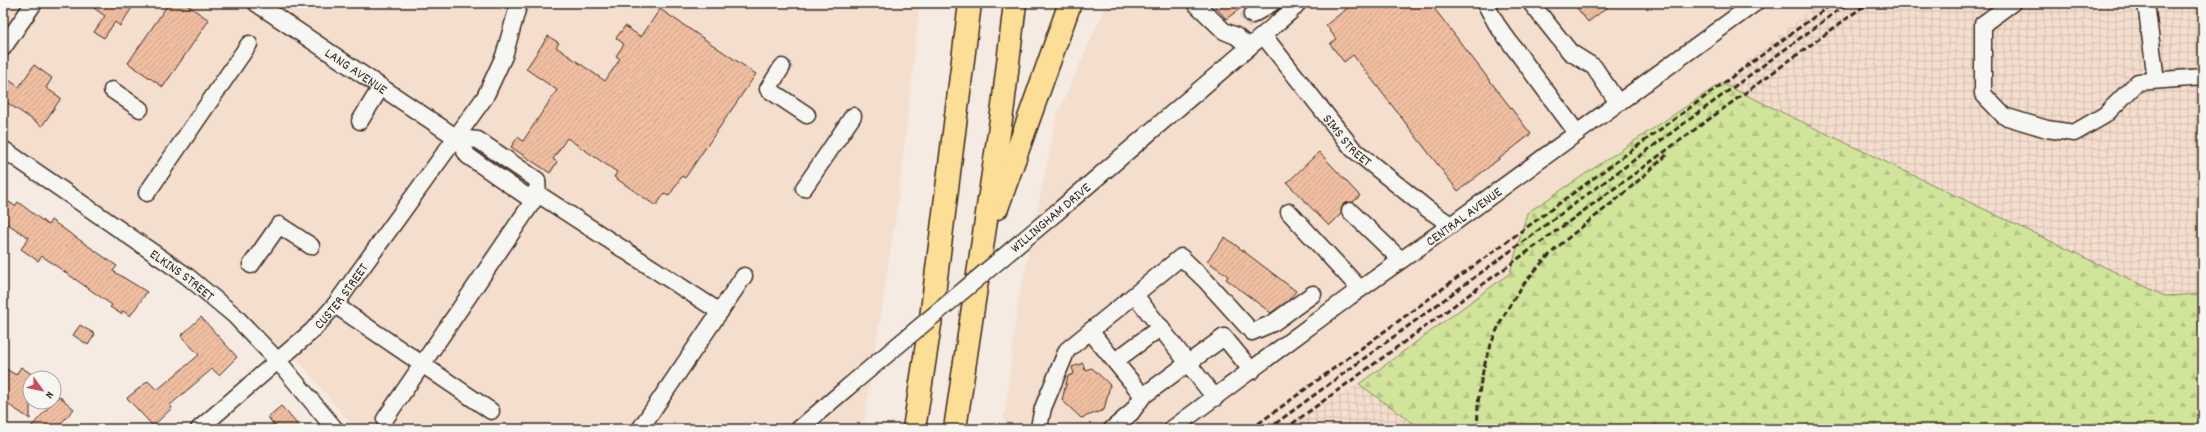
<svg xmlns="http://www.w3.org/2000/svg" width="2206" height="432" viewBox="0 0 2206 432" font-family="Dekko,sans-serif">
  <defs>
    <pattern id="industrial-grid" width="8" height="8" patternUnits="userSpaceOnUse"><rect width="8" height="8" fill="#f4dece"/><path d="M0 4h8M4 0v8" fill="none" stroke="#d2bfb0"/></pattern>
    <pattern id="forest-firs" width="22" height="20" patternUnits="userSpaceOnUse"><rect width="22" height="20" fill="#d0e59a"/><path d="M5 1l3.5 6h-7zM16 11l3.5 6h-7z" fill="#b4c584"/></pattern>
    <pattern id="building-hatch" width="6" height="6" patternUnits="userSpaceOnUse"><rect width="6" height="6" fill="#f0bea1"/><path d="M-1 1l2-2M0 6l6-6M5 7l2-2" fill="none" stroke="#cfa38a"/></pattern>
  </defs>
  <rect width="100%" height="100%" fill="#f5ebe2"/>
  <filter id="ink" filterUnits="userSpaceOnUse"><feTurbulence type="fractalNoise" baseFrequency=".025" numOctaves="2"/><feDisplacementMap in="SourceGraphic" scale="8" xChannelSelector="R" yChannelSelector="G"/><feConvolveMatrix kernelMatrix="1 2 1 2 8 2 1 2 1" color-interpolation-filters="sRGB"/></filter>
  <g filter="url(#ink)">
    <!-- built -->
    <g fill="#f4dece">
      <polygon points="3,3 920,3 898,201 863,429 355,429 298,360 107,223 3,160"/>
      <polygon points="1107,3 1818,3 1721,83 1527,213 1510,273 1359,384 1279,429 1003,429 1017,307 1057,115"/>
    </g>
    <!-- industrial -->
    <g fill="url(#industrial-grid)">
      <polygon points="1818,3 2203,3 2203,294 2165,297 1721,83"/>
      <polygon points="1359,384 1421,429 1279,429"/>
    </g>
    <!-- forest -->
    <polygon fill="url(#forest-firs)" stroke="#86885c" points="1721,83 2165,296 2203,294 2203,429 1421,429 1359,384 1510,273 1527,213"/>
    <!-- building -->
    <g fill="url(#building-hatch)" stroke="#3b2a1e">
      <polygon points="87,3 135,3 120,26 115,22 104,38 94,32 105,16"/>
      <polygon points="169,3 184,3 209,20 163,87 128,63"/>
      <polygon points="1212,3 1248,3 1226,19"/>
      <polygon points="1354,3 1430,3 1531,134 1458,191 1353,55 1344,62 1330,44 1336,39 1326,25"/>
      <polygon points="1573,3 1613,3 1588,22"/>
      <polygon points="660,9 756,74 685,178 682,176 669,196 664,194 656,206 614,177 617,172 567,138 553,159 557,162 550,173 511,147 518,137 523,141 557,90 526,69 548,36 559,43 556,47 605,81 620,59 616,56 624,44 616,38 625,26 641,37"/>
      <polygon points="34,65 52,78 46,88 61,98 42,126 3,100 3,76 19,87"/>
      <polygon points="1319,152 1360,196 1353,202 1343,204 1341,214 1329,226 1287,183"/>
      <polygon points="9,202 15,206 18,202 48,225 51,220 117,266 113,271 147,292 130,316 123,311 121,314 110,307 112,305 42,256 38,261 21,249 29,238 3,221 3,212"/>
      <polygon points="1225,237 1296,291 1289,300 1271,313 1226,279 1228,276 1207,261"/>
      <polygon points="201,317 237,357 219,375 212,369 170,405 172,408 153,426 127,398 148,381 157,390 199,355 181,336"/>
      <polygon points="80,325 95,334 88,345 73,335"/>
      <polygon points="1083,363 1085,370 1092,368 1110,385 1104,410 1081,418 1062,400 1068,376 1074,374 1072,367"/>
      <polygon points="3,367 16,375 21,367 33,375 30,378 30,419 3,401"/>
      <polygon points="59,396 74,409 56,429 29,429"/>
      <polygon points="281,406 286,411 301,429 277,429 268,417"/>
    </g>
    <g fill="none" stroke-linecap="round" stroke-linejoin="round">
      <!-- minor-tunnel -->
      <polyline stroke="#d0c4bb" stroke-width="16" stroke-dasharray="16 8" stroke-linecap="butt" points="1244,22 1252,15"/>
      <defs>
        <g id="minor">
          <path id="s1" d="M256 3 457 138 468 156 526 196 538 194 720 312"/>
          <polyline points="1195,3 1224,31 1236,36 1249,47"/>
          <polyline points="1485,3 1497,25 1577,133"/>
          <polyline points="1531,3 1570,52 1594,67 1618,103"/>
          <polyline points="2012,3 1983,24 1983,94 2004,116 2047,129 2074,133 2105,115 2138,82 2203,77"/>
          <polyline points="2146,3 2156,80"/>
          <polyline points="1252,15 1272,3"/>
          <path id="s2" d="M1263 35 1353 149 1426 208 1451 225"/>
          <polyline points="3,48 34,3"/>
          <polyline points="782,67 768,89 807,115"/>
          <polyline points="112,90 140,109"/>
          <polyline points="360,121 381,87"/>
          <path id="s3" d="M3 149 187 276 234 315 278 361 335 429"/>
          <polyline points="804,188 853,116"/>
          <polyline points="147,193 249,44"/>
          <polyline points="1350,211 1401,260"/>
          <polyline points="1057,212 1290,12 1298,3"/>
          <polyline points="1289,212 1360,289"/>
          <polyline points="251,265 279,225 311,246"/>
          <polyline points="1135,295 1215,398"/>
          <polyline points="335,305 491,411"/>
          <polyline points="1090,331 1143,396"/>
          <polyline points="1115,361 1161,327"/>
          <polyline points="385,419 538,194 537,180 478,140 457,138"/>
          <path id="s4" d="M199 429 312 331 335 305 485 97 504 56 519 3"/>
          <polyline points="640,429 744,276"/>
          <polyline points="799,429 848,387"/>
          <polyline points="1041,429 1039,427 1043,408 1067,350 1181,257 1205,280 1252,332 1273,323 1313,294"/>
          <polyline points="1112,429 1131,413 1143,396 1224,337 1252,371"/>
          <path id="s5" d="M1172 429 1349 297 1451 225 1755 3"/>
        </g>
        <g id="highway">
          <polyline points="997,208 1070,3"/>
          <polyline points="914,429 931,318 970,3"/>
          <polyline points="955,429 1003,106 1015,3"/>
        </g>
      </defs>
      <!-- minor casing -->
      <use href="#minor" stroke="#3b2a1e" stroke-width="19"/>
      <!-- highway casing -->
      <use href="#highway" stroke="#3b2a1e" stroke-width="25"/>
      <!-- minor -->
      <use href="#minor" stroke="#f6f6f2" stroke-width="16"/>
      <!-- highway -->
      <use href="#highway" stroke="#fdde96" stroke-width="22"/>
      <!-- rail -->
      <g stroke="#3b2a1e" stroke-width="3" stroke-dasharray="6 3" stroke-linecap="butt">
        <polyline points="1251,429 1833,3"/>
        <polyline points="1268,429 1848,3"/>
        <polyline points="1285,429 1868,3"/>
        <path d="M1478 429C1474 358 1508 291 1560 245 1577 230 1595 217 1612 203 1632 187 1650 170 1669 153"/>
      </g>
      <defs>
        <polyline id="minor-bridge" points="848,387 1057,212"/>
      </defs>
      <!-- minor-bridge casing -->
      <use href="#minor-bridge" stroke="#3b2a1e" stroke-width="19" stroke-linecap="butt"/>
      <!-- minor-bridge -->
      <use href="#minor-bridge" stroke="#f6f6f2" stroke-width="16"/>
    </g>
  </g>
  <g text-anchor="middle" stroke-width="3" stroke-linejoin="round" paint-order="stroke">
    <!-- street labels -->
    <g font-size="14" fill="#3b2a1e" stroke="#f6f6f2">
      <text dy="5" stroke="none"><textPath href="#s1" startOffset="121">LANG AVENUE</textPath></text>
      <text dy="5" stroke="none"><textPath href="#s2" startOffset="135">SIMS STREET</textPath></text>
      <text dy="5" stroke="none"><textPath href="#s5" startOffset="361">CENTRAL AVENUE</textPath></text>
      <text transform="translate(1050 217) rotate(-40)" y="5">WILLINGHAM DRIVE</text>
      <text dy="5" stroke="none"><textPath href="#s3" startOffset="219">ELKINS STREET</textPath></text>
      <text dy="5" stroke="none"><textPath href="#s4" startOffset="195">CUSTER STREET</textPath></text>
    </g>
  </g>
  <!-- margin -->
  <rect width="2206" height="432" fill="none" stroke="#f6f6f2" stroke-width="16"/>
  <rect x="8" y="8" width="2190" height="416" fill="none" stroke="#3b2a1e" stroke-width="1.5" filter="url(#ink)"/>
  <!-- north arrow -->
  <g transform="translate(42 390) rotate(123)"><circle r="19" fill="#f6f6f2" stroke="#aba49d"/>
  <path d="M0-3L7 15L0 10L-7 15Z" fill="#d1495b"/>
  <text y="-6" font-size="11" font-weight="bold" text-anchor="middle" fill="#3b2a1e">N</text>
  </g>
</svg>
